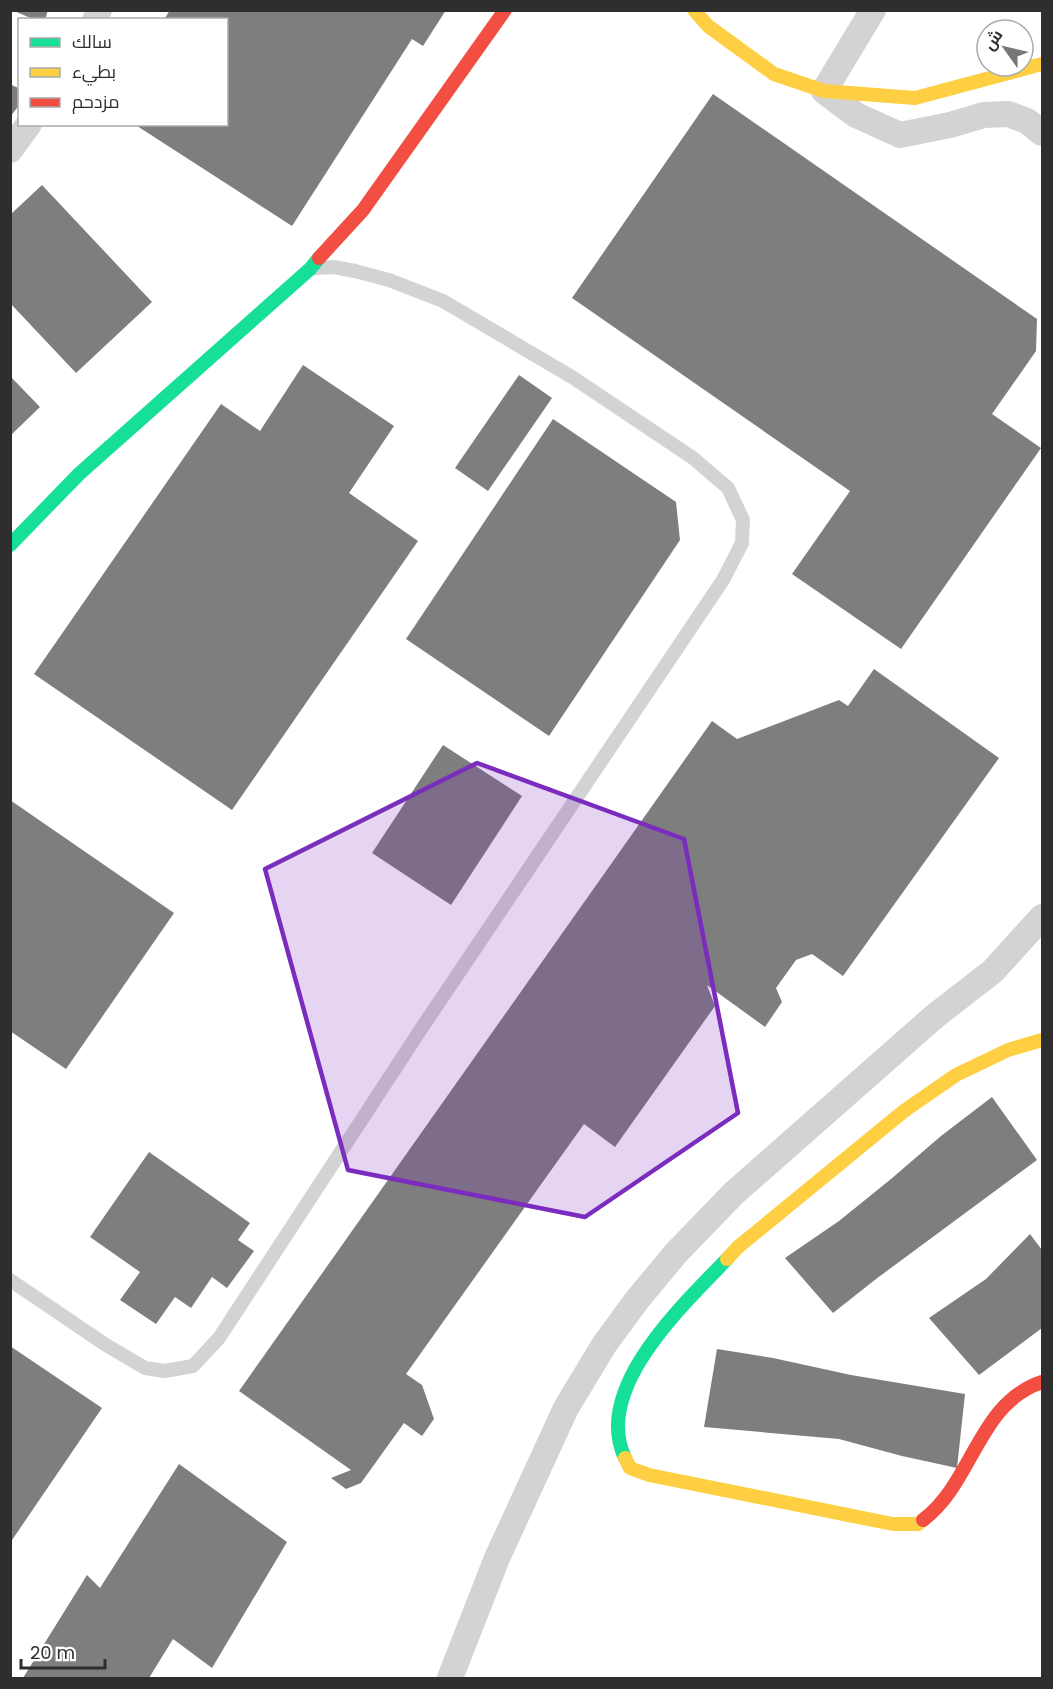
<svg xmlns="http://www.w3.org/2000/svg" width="1053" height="1689" viewBox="0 0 1053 1689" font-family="Poppins,Cairo,sans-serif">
  <rect width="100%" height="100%" fill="#fff"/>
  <!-- building -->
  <g fill="#7e7e7e">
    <polygon points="12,10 48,10 45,20 35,20"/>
    <polygon points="170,10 446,10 423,46 412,39 292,226 134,124 226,124 226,20 168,20 165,18"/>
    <polygon points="10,84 20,89 20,104 10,117"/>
    <polygon points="713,94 1037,319 1036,351 992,414 1041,448 901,649 792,574 850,491 572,298"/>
    <polygon points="42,185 152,302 76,373 10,303 10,215"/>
    <polygon points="303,365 394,426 349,493 418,541 232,810 34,674 221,404 260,431"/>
    <polygon points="519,375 552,398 488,491 455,468"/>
    <polygon points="10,376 40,407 10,436"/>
    <polygon points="553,419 676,502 680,540 549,736 406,639"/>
    <polygon points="874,669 999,758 843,976 812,954 796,960 776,988 782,1002 765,1027 707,985 715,1006 615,1147 584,1124 406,1374 422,1385 434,1419 422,1436 404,1423 361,1483 346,1489 331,1478 351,1470 239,1391 712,721 737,739 839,700 848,706"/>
    <polygon points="443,745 522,796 451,905 372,853"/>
    <polygon points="10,800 174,913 66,1069 10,1031"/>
    <polygon points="992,1097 1037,1160 876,1279 833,1313 785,1258 839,1221 891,1179 941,1136"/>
    <polygon points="149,1152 250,1223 238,1240 254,1251 227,1288 212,1277 191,1308 175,1297 156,1324 120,1300 140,1272 90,1237"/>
    <polygon points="1030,1234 1042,1250 1042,1328 979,1375 929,1318 986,1279"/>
    <polygon points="10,1346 102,1408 10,1543"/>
    <polygon points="717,1349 773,1358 851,1375 965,1394 957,1468 902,1456 839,1439 704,1427"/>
    <polygon points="179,1464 287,1542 212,1668 173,1639 149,1678 23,1678 87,1575 100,1588"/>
  </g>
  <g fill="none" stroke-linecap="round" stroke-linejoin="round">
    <!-- lane -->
    <polyline stroke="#d3d3d3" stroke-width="14" points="10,1280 106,1345 145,1368 165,1371 193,1366 219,1338 421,1029 723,580 742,543 743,520 728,488 693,458 572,377 443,301 389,280 355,271 334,267 315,268"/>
    <!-- street -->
    <g stroke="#d3d3d3" stroke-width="26">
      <polyline points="873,10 824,91 856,115 900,135 950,125 984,115 1008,114 1027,121 1042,133"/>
      <polyline points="95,20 99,10"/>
      <polyline points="10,150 29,124"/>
      <polyline points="450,1678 497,1558 566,1408 604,1345 637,1300 676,1253 734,1193 935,1016 993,971 1042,917"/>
    </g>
    <!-- fast -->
    <g stroke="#16e098" stroke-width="14">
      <polyline points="10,545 79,474 310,269 319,258"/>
      <path d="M625 1458C592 1389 683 1305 727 1259"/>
    </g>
    <!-- slow -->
    <g stroke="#ffcf43" stroke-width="14">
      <polyline points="694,10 708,26 774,74 824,91 915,98 1042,64"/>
      <polyline points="727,1259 738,1247 904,1111 956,1075 1008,1050 1042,1040"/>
      <polyline points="625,1458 630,1468 649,1475 893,1524 918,1524 923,1520"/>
    </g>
    <!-- jam -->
    <g stroke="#f24e42" stroke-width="14">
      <polyline points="319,258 363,210 505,10"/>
      <path d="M923 1520C973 1483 978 1403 1042 1382"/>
    </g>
  </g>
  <!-- marked area -->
  <path fill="#7b2cbf" fill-opacity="0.2" stroke="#7b2cbf" stroke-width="4.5" stroke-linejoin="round" d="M477 763 684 839 738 1113 585 1217 348 1170 265 869Z"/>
  <!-- border -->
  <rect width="1053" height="1689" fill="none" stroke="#2e2e2e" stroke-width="24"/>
  <!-- legend -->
  <rect x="18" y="18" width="210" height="108" fill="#ffffff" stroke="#ababab" stroke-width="1.5"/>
  <rect x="30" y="38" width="30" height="9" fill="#16e098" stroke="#ababab" stroke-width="1.5"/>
  <text x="72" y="48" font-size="18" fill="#2e2e2e">سالك</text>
  <rect x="30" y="68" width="30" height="9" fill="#ffcf43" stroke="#ababab" stroke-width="1.5"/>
  <text x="72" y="78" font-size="18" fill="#2e2e2e">بطيء</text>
  <rect x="30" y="98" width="30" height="9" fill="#f24e42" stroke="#ababab" stroke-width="1.5"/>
  <text x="72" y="108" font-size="18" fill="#2e2e2e">مزدحم</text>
  <!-- north arrow -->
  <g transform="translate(1005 48) rotate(304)"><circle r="28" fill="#ffffff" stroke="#ababab" stroke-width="1.5"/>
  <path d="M0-4.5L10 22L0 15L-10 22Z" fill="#777777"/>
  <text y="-9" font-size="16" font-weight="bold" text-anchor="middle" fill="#2e2e2e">ش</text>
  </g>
  <!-- scale -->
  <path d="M21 1659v9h84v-9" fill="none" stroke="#2e2e2e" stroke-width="3"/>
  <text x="30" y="1659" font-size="18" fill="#2e2e2e" stroke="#ffffff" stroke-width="4.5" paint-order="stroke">20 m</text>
</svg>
